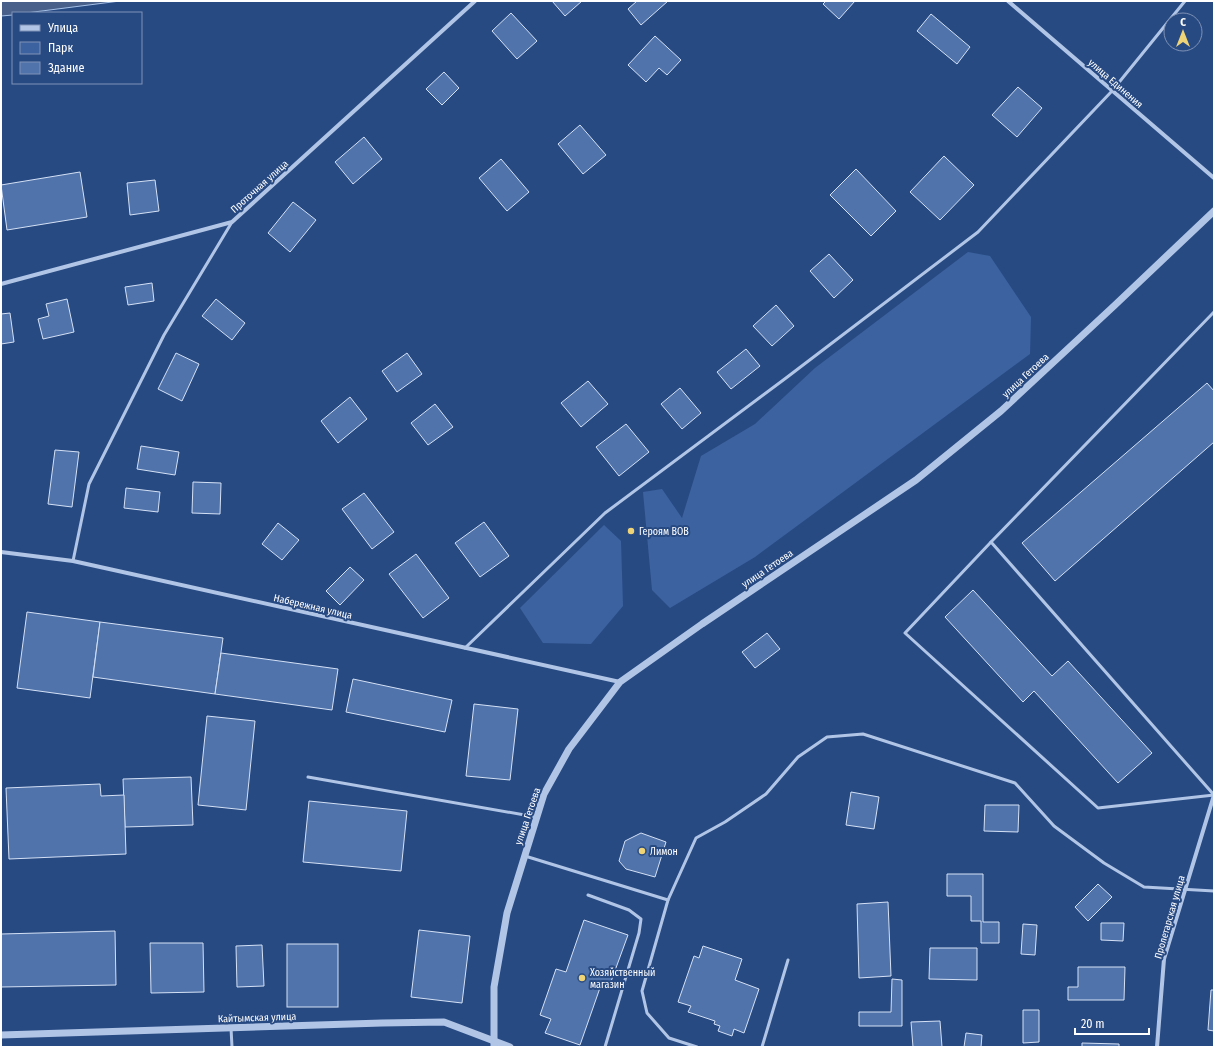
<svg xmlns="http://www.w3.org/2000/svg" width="1215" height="1048" viewBox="0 0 1215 1048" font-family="'Fira Sans Condensed',sans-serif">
  <rect width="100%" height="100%" fill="#284a83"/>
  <!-- green -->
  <g fill="#3c639f">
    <polygon points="968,252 990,256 1031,317 1030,354 755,557 670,608 652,590 643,492 662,489 682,518 701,456 755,424 815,368"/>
    <polygon points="604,525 621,541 623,606 591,644 543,643 520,608"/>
  </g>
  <!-- water -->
  <polygon fill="#49618a" stroke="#a5c0e7" points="1,1 120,1 26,13 13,13 13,15 1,16"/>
  <!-- building -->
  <g fill="#5073ab" stroke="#d4e1f5">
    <polygon points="552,1 582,1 565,16"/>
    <polygon points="637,1 668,1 641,25 628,9"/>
    <polygon points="826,1 855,1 839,19 823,4"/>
    <polygon points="511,13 537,41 517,59 492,31"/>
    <polygon points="931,14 970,47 957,64 917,31"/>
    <polygon points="655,36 681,60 667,75 659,68 646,82 628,65"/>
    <polygon points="444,72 459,88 442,105 426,89"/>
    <polygon points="1018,87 1042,108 1017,137 992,115"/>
    <polygon points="580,125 606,155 583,174 558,144"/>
    <polygon points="364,137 382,159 353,184 335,162"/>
    <polygon points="944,156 974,185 940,220 910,192"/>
    <polygon points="501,159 529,192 507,211 479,178"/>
    <polygon points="856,169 896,211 871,236 830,195"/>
    <polygon points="80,172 87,217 7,230 1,185"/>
    <polygon points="155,180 159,211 130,215 127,183"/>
    <polygon points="293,202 316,220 290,252 268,233"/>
    <polygon points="829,254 853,280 834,298 810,271"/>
    <polygon points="152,283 154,301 128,305 125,287"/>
    <polygon points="67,299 74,332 43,339 38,319 49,316 46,304"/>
    <polygon points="216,299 245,323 232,340 202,316"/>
    <polygon points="776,305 794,326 772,346 753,326"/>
    <polygon points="10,313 14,342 1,344 1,314"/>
    <polygon points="746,349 760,366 731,389 717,372"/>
    <polygon points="176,353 199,364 182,401 158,389"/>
    <polygon points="407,353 422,374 397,392 382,371"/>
    <polygon points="588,381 608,404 581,427 561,403"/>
    <polygon points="1207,383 1214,391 1214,442 1055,581 1022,543"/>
    <polygon points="680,388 701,413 682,429 661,404"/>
    <polygon points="350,397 367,419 338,443 321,421"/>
    <polygon points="435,404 453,427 428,445 411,423"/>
    <polygon points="626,424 649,452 619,476 596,447"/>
    <polygon points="141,446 179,452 175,475 137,469"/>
    <polygon points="55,450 79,452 72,507 48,504"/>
    <polygon points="193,482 221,483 220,514 192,513"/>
    <polygon points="126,488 160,492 158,512 124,508"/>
    <polygon points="364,493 394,532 372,549 342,509"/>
    <polygon points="484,522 509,556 480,577 455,543"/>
    <polygon points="278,523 299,540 282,560 262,544"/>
    <polygon points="416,554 449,598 423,618 389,574"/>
    <polygon points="350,567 364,580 340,605 326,591"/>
    <polygon points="973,590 1052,676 1068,661 1152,753 1118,783 1034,691 1023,702 945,617"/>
    <polygon points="27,612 100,622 90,698 17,688"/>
    <polygon points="100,622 223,638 215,694 93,677"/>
    <polygon points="767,633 780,649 755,668 742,652"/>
    <polygon points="221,653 338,669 332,710 215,694"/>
    <polygon points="353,679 452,700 445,732 346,712"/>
    <polygon points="474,704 518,709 510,780 466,776"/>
    <polygon points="207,716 255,721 246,810 198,805"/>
    <polygon points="191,777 193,825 125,827 123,779"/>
    <polygon points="100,784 101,796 124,795 126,854 9,859 6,788"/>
    <polygon points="851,792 879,797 874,829 846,825"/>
    <polygon points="309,801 407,811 401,871 303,862"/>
    <polygon points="985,805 1019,805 1018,832 984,831"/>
    <polygon points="641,833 666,842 655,877 626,869 619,861 625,841"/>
    <polygon points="947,874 983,874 983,922 999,922 999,943 981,943 981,921 971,921 971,896 947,896"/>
    <polygon points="1098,884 1112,897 1088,921 1075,907"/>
    <polygon points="888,902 891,976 859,978 857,904"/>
    <polygon points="584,920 628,935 609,987 601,985 580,1045 545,1033 551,1019 540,1015 556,969 566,972"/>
    <polygon points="1101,923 1124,923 1123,941 1101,940"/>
    <polygon points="1023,924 1037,925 1035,955 1021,954"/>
    <polygon points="419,930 470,936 462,1003 411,997"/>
    <polygon points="115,931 116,985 1,987 1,934"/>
    <polygon points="150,943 203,943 204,992 151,993"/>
    <rect x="287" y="944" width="51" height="63"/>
    <polygon points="262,945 264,986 237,987 236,946"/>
    <polygon points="703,946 742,959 735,980 759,989 744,1033 734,1029 732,1036 718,1031 720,1026 714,1024 715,1021 688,1012 691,1006 678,1002 694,956 699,958"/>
    <polygon points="930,948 977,948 977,980 929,979"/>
    <polygon points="1078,967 1125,967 1124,1000 1068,1000 1068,987 1078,987"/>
    <polygon points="892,979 902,980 902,1026 859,1026 859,1012 891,1012"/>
    <polygon points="1211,990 1214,990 1214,1031 1208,1030"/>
    <polygon points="1023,1010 1039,1010 1039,1042 1023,1043"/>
    <polygon points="940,1021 942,1047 913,1047 911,1022"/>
    <polygon points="966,1033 982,1035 981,1047 964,1047"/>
    <polygon points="1082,1043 1119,1044 1119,1047 1082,1047"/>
  </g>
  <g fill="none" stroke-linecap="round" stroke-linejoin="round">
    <!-- service -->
    <g stroke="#b1c6e7" stroke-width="3">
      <polyline points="991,542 905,633 1098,808 1214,795"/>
      <polyline points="73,561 89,484 164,335 232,222"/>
      <polyline points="465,648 605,513 786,378 978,232 1112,91 1185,1"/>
      <polyline points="308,777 536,817"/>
      <polyline points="1214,795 991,542 1214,312"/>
      <polyline points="525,856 668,900 642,991 647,1013 669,1038 697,1047"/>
      <polyline points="588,895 629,910 641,919 639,933 605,1047"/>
      <polyline points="668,900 696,838 725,822 766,794 798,757 827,737 863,734 1015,783 1054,826 1104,863 1144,887 1214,891"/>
      <polyline points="231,1028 232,1047"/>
      <polyline points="762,1047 788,960"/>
    </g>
    <!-- minor -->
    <g stroke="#b1c6e7" stroke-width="4">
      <polyline points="1008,1 1214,178"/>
      <polyline points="1,284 232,222 475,1"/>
      <polyline points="1,552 73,561 620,682"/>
      <polyline points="1157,1047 1164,959 1214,795"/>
    </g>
    <!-- tertiary -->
    <g stroke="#b1c6e7" stroke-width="7">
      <polyline points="1,1035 382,1023 444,1022 510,1047"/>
      <polyline points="494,1047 494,987 507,913 544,794 569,749 620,682 702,624 916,480 1001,411 1115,305 1214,211"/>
    </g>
  </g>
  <!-- markers -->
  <g fill="#eed377" stroke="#284a83" stroke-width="1.5">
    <circle cx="631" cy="531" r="4"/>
    <circle cx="642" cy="851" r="4"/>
    <circle cx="582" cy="978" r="4"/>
  </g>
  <g text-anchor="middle" stroke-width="4" stroke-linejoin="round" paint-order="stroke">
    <!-- street labels -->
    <g font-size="10" fill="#fff" stroke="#284a83">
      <text transform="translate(1116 83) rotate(41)" y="4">улица Единения</text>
      <text transform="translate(259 186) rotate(-42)" y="4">Проточная улица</text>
      <text transform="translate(1025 375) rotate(-43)" y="4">улица Гетоева</text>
      <text transform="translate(767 568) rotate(-34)" y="4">улица Гетоева</text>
      <text transform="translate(313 606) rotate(13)" y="4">Набережная улица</text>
      <text transform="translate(527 816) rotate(-71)" y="4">улица Гетоева</text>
      <text transform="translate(1169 917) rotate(-74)" y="4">Пролетарская улица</text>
      <text transform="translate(257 1017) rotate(-2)" y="4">Кайтымская улица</text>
    </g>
    <!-- poi labels -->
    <g font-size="10" fill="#fff" stroke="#284a83" text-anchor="start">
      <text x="639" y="535">Героям ВОВ</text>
      <text x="650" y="855">Лимон</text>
      <text x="590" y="976">Хозяйственный<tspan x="590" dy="12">магазин</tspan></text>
    </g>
  </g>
  <!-- border -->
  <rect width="1215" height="1048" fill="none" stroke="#ffffff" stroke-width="4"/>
  <!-- legend -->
  <rect x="12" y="12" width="130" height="72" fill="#284a83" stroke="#7e92b5"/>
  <rect x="20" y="25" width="20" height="6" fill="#b1c6e7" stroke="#7e92b5"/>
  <text x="48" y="32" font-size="12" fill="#ffffff">Улица</text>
  <rect x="20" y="42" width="20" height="12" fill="#3c639f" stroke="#7e92b5"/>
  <text x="48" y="52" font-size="12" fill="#ffffff">Парк</text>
  <rect x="20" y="62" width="20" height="12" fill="#5073ab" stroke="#7e92b5"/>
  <text x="48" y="72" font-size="12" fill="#ffffff">Здание</text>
  <!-- north arrow -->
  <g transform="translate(1183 32)"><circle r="19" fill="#284a83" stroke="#7e92b5"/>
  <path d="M0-3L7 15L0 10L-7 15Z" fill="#eed377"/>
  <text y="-6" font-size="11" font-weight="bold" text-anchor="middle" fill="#ffffff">С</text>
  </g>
  <!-- scale -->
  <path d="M1075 1028v6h74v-6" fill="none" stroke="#ffffff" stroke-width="2"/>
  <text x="1081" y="1028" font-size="12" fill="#ffffff" stroke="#284a83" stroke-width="3" paint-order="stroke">20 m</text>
</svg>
